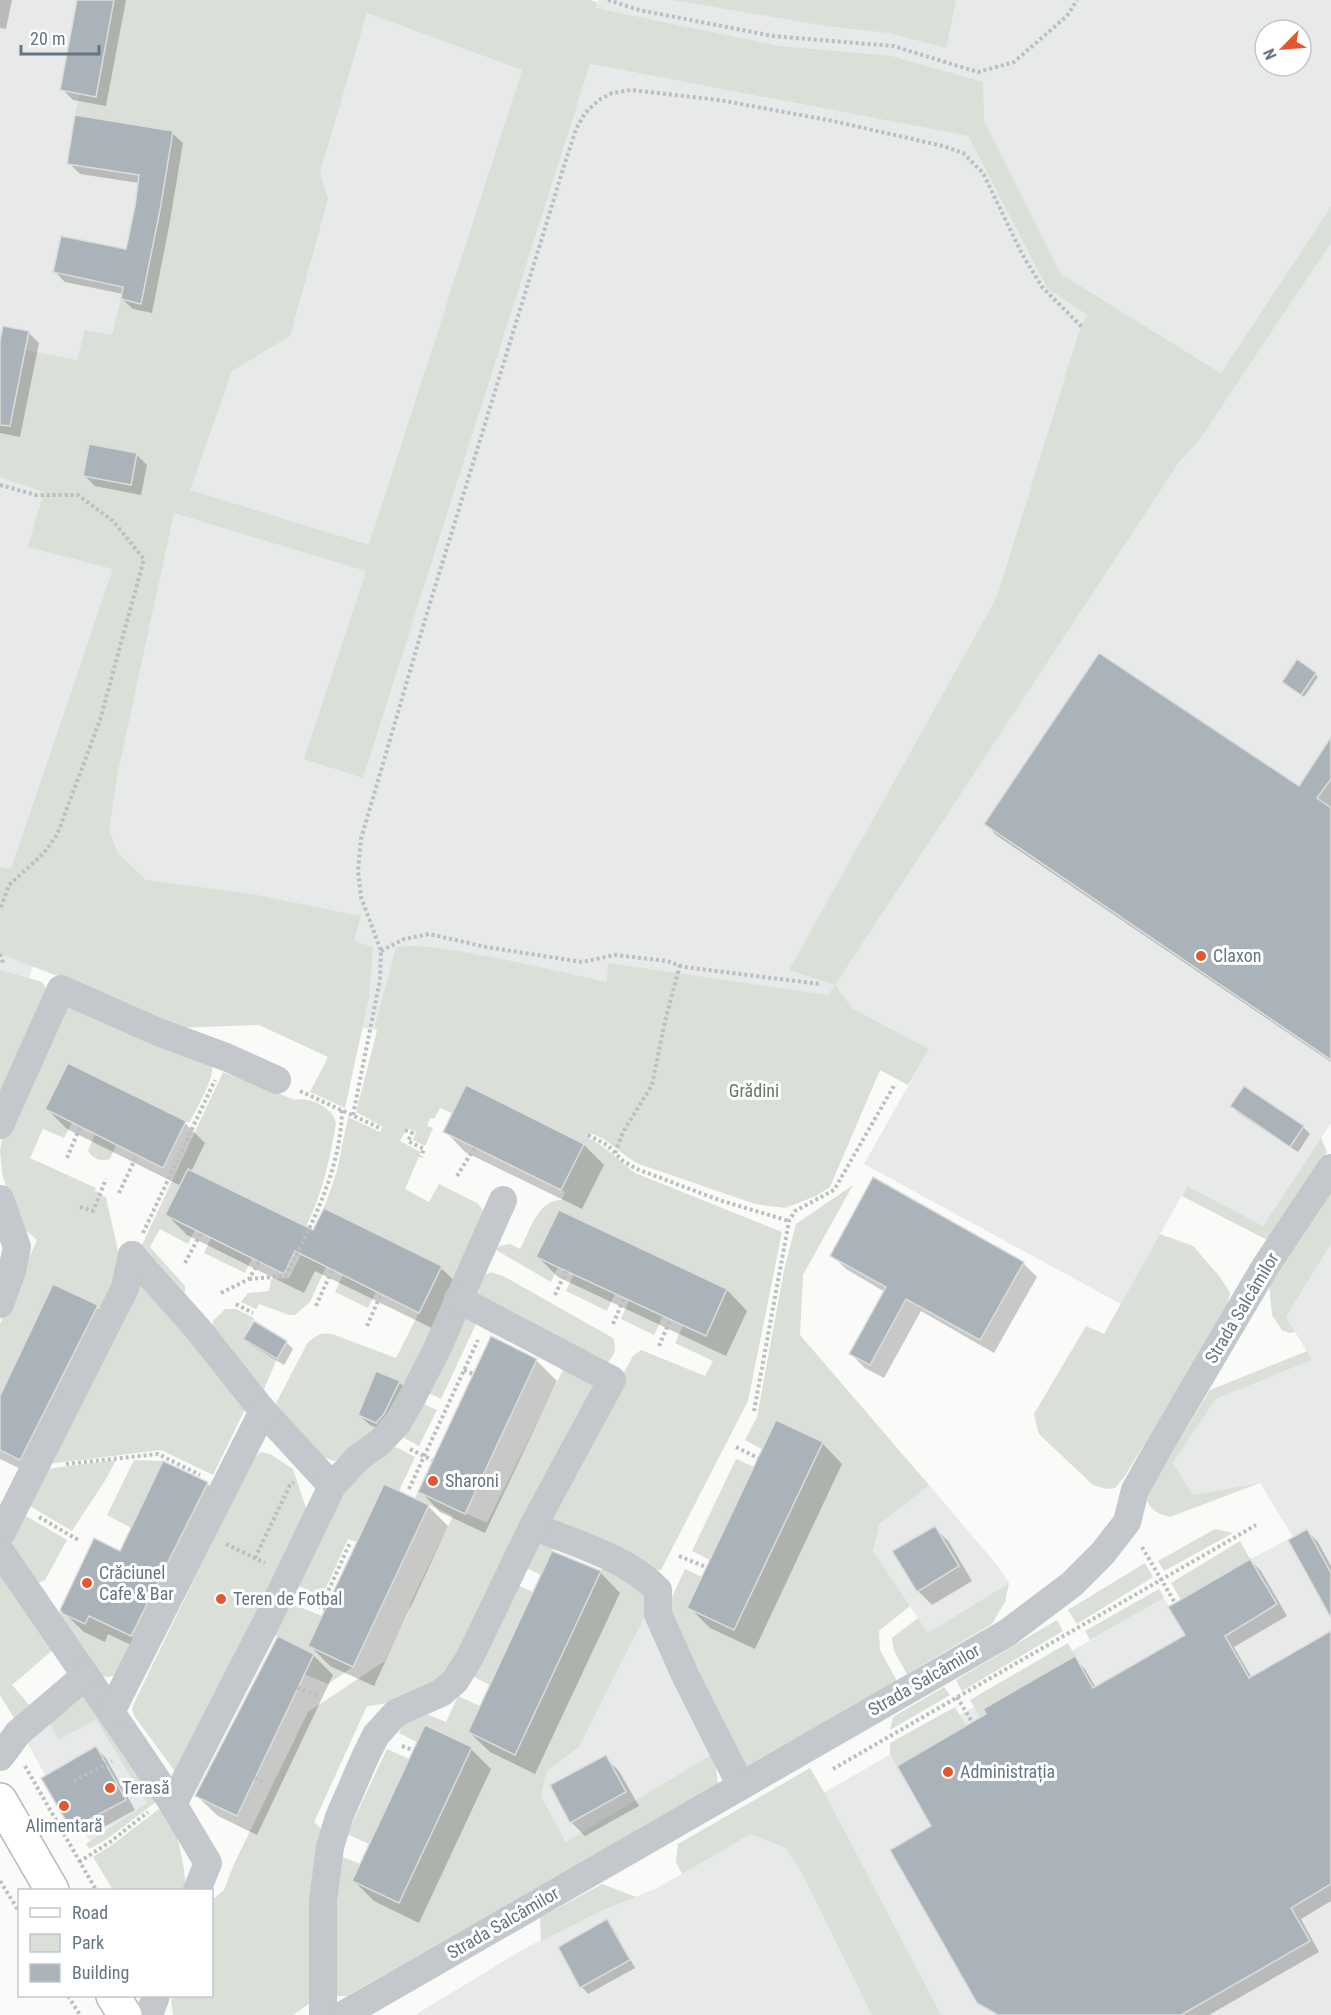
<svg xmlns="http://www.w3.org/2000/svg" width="1331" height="2015" viewBox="0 0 1331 2015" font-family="'Roboto Condensed',sans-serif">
  <rect width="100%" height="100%" fill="#fafaf8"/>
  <!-- built -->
  <g fill="#e8e9e9" fill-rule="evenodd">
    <polygon points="0,0 580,0 562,59 968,136 1047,288 1222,406 1331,243 1331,1123 1263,1227 1187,1186 1121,1304 864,1164 929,1049 852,1008 734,1134 476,1049 33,966 0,1057"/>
    <path d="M598 0H1331V206L1221 373 1061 274 984 120 583 45ZM1265 30H1301V66H1265Z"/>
    <polygon points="1331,1244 1331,2015 415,2015 527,1947 601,1911 657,1888 1164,1598 1196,1653 1277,1605 1250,1559 1293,1537 1260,1483 1193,1495 1173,1463 1216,1399 1312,1360 1286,1317"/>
    <polygon points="929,1485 997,1565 1009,1583 928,1633 873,1551 878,1526"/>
    <polygon points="646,1614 714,1753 566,1842 541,1796 547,1771 579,1747"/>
    <polygon points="96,1720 148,1803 90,1842 78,1821 69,1826 41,1778 45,1775 26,1740 48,1721"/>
  </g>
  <!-- green -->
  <g fill="#dadfd7" fill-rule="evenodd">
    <path d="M114 0H590L597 2 596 8 779 46 891 56 983 82 984 120 1061 274 1221 373 1331 206V243L1200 439 1179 462 835 985 852 1008 929 1049 908 1085 880 1070 830 1187 816 1196 785 1208 755 1204 639 1164C621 1155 609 1139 590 1133L588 1138C607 1147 619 1161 635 1173L782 1232 748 1401 661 1570 655 1571 543 1521 633 1356 641 1350 705 1376 713 1361 675 1343 683 1326 706 1336 727 1289 559 1210 536 1257 558 1267 551 1282 496 1250 499 1246 510 1244 520 1249C530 1231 538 1199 562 1200L565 1192 561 1190 584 1144 467 1085 452 1113 440 1108 434 1119 430 1118 427 1126 433 1128 425 1146 413 1140 416 1132 407 1128 400 1141 421 1152 405 1189 429 1202 439 1184 477 1203 486 1214 394 1420 348 1456 334 1461 317 1455 274 1407 308 1342C317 1335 321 1332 332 1334L396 1358 442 1267 324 1208 337 1171 348 1117 380 1132 383 1127 356 1112 377 1031 375 1025 396 948C419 937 573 975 607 982L608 963 828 995 835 985 789 970 997 597 1079 332 1087 315 1047 288 968 136 590 64 363 778 304 759 366 571 174 513 117 776 109 831 118 853 146 880 252 894 361 916 354 941 373 947 369 998 345 1108 310 1092 328 1057 259 1025 174 1028 63 978 0 954V867L11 869 113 569 28 547 44 492 0 477V425L10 427 25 350 77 360 85 330 112 335 121 299 141 303 160 210 173 132 75 115 80 94 96 96ZM367 13 522 70 369 545 190 490 232 371 290 336 328 199 320 172Z"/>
    <polygon points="673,0 956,0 946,48 889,33 826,26"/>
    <polygon points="0,970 42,982 50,995 0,1106"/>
    <path d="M77 1007 212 1064C215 1078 196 1110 189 1123L68 1063 45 1109 72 1123 64 1138 43 1129 30 1158 96 1188 95 1191 106 1197 120 1260 105 1310 53 1284 0 1396V1324L37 1240 23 1228 9 1197 2 1173 0 1151 3 1133 67 1008Z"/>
    <path d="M223 1072 295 1100C309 1096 333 1107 336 1123 330 1159 322 1194 306 1227L188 1169 165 1215 195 1230 188 1244 160 1229 150 1247 185 1286V1293L142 1245Z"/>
    <path d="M95 1134 116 1145 110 1159C101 1162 93 1159 88 1151Z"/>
    <polygon points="1321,1138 1327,1152 1271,1242 1182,1196 1187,1186 1263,1226"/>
    <polygon points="1331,1182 1331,1244 1286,1317 1295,1332 1289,1333 1282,1330 1272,1315 1269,1284"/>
    <polygon points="853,1185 803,1275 800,1335 929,1485 879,1525 873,1551 910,1606 879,1631 880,1650 897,1681 740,1772 666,1610 685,1569 702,1577 734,1630 822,1442 776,1420 762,1449 745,1440 757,1417 784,1270 796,1224"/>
    <polygon points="1160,1234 1193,1246 1220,1277 1230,1293 1227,1307 1125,1476 1115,1488 1106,1489 1093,1485 1039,1434 1034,1414 1086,1326 1104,1334"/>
    <polygon points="211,1238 252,1258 245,1273 204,1253"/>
    <polygon points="301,1255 326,1267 310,1302 295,1315 289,1315 259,1304 256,1309 241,1302 248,1293 269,1291 271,1279 289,1278"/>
    <path d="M491 1272 503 1276 613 1338C617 1347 615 1357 606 1363L475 1297 485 1275Z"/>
    <polygon points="574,1274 615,1294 607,1311 566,1291"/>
    <polygon points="343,1275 376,1292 368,1308 335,1292"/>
    <polygon points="143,1277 249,1401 213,1475 161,1450 48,1464"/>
    <polygon points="629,1300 663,1316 654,1335 621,1319"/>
    <polygon points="225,1309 236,1309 254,1318 243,1339 277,1359 261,1396 211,1326 214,1320"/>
    <polygon points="461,1317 476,1324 441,1399 426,1392"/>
    <path d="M1307 1351 1312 1360 1216 1399 1173 1463 1193 1495 1260 1483 1170 1517C1158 1514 1152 1511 1147 1501L1149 1491 1210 1390Z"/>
    <path d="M565 1366 588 1381 596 1391 455 1668C428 1685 400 1704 367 1706L314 1822 326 1833 310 2003 293 2015H173L171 2000 172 1996H212V1900L224 1890 234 1864 308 1712 385 1661 409 1612 411 1602 453 1516 415 1498 418 1492 487 1523Z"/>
    <polygon points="421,1403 437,1410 419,1446 404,1438"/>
    <polygon points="396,1447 415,1457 399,1491 384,1484 356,1542 348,1539 322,1597 295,1584 339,1488 366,1461"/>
    <polygon points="260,1452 270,1454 293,1469 308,1514 179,1777 135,1717 132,1710 134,1703 250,1464"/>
    <polygon points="736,1459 754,1467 710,1560 692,1551"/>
    <polygon points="116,1460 106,1479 72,1531 28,1505 46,1469"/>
    <polygon points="134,1460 163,1461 131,1528 107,1515"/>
    <path d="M24 1515 67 1540 45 1580 38 1583C11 1551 4 1555 24 1515Z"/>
    <polygon points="1215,1529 1233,1533 1164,1571 1158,1561"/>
    <polygon points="537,1537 555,1545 541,1575 524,1567"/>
    <polygon points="1240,1541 1250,1559 1181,1600 1171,1583"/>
    <polygon points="1145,1563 1153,1577 1077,1624 1068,1610"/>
    <polygon points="603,1567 647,1592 646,1614 579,1747 547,1771 541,1796 566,1842 714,1753 718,1784 347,1996 336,1996 335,1854 360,1864 352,1881 399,1903 472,1748 425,1725 417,1742 399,1733 403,1725 424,1713 446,1722 458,1696 480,1706 468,1732 515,1754"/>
    <polygon points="0,1568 54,1649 12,1685 31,1707 17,1723 0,1695"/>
    <polygon points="1009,1583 1005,1602 992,1624 907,1674 894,1651 892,1638 918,1618 928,1633"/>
    <polygon points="515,1584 533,1592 490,1685 472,1676"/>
    <polygon points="1159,1589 1164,1598 1090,1640 1085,1631"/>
    <polygon points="285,1601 322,1616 308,1646 353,1667 328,1684 304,1674 313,1654 270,1633"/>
    <polygon points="59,1612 85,1624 89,1616 136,1639 117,1674 109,1677 101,1676 57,1617"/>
    <polygon points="1057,1620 1063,1631 962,1691 956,1680"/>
    <polygon points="1068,1643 1075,1656 983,1709 986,1714 980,1717 970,1700"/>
    <polygon points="944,1687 950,1695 890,1730 893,1717"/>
    <polygon points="84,1689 160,1799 107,1839 89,1849 86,1844 147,1803 96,1720 59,1739 48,1721"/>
    <polygon points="955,1707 966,1726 897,1766 890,1753 890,1743"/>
    <polygon points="387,1749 409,1759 369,1844 347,1834"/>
    <polygon points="810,1768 824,1792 941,2015 872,2015 801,1871 786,1848 751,1834 682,1874 676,1862 678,1844"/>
    <path d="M159 1809C162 1812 168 1815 170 1819 178 1833 187 1875 185 1890H113L93 1857 112 1845Z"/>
    <polygon points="602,1884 636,1897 601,1911 541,1941 540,1918"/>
  </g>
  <!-- shadow -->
  <g fill="#0003">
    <polygon points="0,0 12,0 6,29 0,28"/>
    <polygon points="79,0 126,0 106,106 73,100 62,89"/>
    <polygon points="172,133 183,143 170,221 152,313 133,309 122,299 123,294 65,282 55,272 127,250 139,183 80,174 69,163"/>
    <polygon points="28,332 39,343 20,437 0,433 0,349"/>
    <polygon points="136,454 147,465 141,495 95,486 85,476"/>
    <polygon points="1315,674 1318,677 1304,697 1287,684"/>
    <polygon points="1331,755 1331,1062 996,835 986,824 1300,788"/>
    <polygon points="1244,1088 1303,1127 1310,1134 1298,1152 1238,1113 1232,1106"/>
    <polygon points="47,1109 185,1123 205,1143 191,1172 314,1232 325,1210 441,1268 462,1288 440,1332 315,1271 304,1293 187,1235 167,1215 181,1186 67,1129"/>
    <polygon points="445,1131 584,1145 604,1165 582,1209 465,1152"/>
    <polygon points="559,1212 727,1290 747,1311 726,1356 558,1277 538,1257"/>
    <polygon points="832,1255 1023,1263 1037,1277 994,1353 921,1311 884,1378 865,1368 851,1354 885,1292 846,1269"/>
    <polygon points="97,1307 117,1327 41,1479 0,1459 0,1400"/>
    <polygon points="245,1339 286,1342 293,1349 284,1365 251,1345"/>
    <polygon points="536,1360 557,1381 485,1533 440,1512 420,1491"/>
    <polygon points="399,1382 409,1392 387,1432 370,1425 359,1415"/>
    <polygon points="822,1443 842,1464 755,1649 710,1628 689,1607"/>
    <polygon points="164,1463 208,1484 227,1503 150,1654 108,1634 105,1642 84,1632 64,1613 121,1553"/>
    <polygon points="428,1506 448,1526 374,1686 330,1666 310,1646"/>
    <polygon points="935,1528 949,1542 972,1581 932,1605 918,1591"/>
    <polygon points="1307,1531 1318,1542 1331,1566 1331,1615"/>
    <polygon points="1250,1560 1261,1571 1287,1616 1234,1647 1252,1678 1331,1633 1331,1901 1301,1919 1319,1952 1209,2015 1001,2015 983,2005 983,2007 978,2002 933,1827 988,1715 1074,1658 1085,1669 1096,1688 1187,1636"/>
    <polygon points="600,1572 620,1593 535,1774 490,1752 469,1732"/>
    <polygon points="313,1655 333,1675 257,1835 218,1816 197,1796"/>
    <polygon points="96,1748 106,1758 135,1810 91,1834 88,1831 80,1835 70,1825"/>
    <polygon points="471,1749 491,1769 419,1923 374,1901 354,1881"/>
    <polygon points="605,1757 619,1771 639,1806 585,1836 571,1822"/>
    <polygon points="606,1921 613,1928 635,1968 588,1994 582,1987"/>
  </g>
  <!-- building -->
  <g fill="#aab3b9" stroke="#dcdcda" stroke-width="1.5">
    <polygon points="77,0 114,0 96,97 60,90"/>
    <polygon points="75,115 173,131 160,210 141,304 121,299 123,287 53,272 61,236 126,249 135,206 139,175 67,164"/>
    <polygon points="3,326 29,331 10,426 0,425 0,341"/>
    <polygon points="89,444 137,453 131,485 83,476"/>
    <polygon points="1099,653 1299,786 1331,737 1331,779 1317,798 1331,808 1331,1060 984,824"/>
    <polygon points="1297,659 1316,673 1301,695 1282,682"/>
    <polygon points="68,1063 186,1121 163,1168 45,1109"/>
    <polygon points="466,1085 584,1144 561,1190 443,1132"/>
    <polygon points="1244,1086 1304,1126 1290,1147 1230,1106"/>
    <polygon points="188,1169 313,1230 324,1208 442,1266 419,1313 295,1251 284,1274 165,1215"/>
    <polygon points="873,1177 1024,1262 980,1340 906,1299 870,1365 849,1354 886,1287 830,1256"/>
    <polygon points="559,1210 727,1289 706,1336 536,1257"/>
    <polygon points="53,1284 98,1305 20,1460 0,1450 0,1396"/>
    <polygon points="254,1321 287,1341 277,1359 243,1339"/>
    <polygon points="491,1336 537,1359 465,1514 418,1492"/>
    <polygon points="376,1371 400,1381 384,1414 376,1423 358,1415"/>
    <polygon points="776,1420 823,1442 734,1630 687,1608"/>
    <polygon points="163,1461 208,1482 131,1636 89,1616 85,1624 63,1614 60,1610 94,1538 120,1551"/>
    <polygon points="384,1484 429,1505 353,1667 308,1646"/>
    <polygon points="935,1526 959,1566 917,1592 892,1551"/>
    <polygon points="1307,1529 1331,1573 1331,1618 1288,1540"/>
    <polygon points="552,1551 601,1571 515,1755 468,1732"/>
    <polygon points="1250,1559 1277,1604 1225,1636 1249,1678 1331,1631 1331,1884 1291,1908 1310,1941 1181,2015 998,2015 977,2003 890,1850 931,1826 897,1766 986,1714 983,1709 1075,1656 1093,1688 1185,1635 1168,1607"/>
    <polygon points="278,1636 314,1654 237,1816 195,1796"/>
    <polygon points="425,1725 472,1747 399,1903 352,1881"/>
    <polygon points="96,1746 126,1800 80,1824 78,1821 69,1826 41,1778"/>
    <polygon points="606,1755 626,1792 570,1823 550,1785"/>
    <polygon points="607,1919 630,1960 580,1988 558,1947"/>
  </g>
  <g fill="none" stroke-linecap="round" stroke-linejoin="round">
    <defs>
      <g id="major">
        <polyline points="0,1800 52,1890"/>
        <polyline points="113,1996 125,2015"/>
      </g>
    </defs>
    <!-- major casing -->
    <use href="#major" stroke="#b5babe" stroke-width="36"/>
    <!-- path -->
    <g stroke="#bbbfc2" stroke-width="4" stroke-dasharray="3 3" stroke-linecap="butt">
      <polyline points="608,0 639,10 773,36 893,46 978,72 1014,62 1067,16 1077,0"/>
      <polyline points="0,485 36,495 78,495 113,521 144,559 100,720 57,835 43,854 9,885 0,910"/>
      <polyline points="381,951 404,939 429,934 486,947 582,962 615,955 667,961 684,967 820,984"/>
      <polyline points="0,954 4,965"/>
      <polyline points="300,1091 382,1129"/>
      <polyline points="353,1115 380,980 381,951 361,897 358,871 361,839 424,623 564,166 576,129 585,113 599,100 612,93 631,90 719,100 833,121 943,146 963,153 983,173 1022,254 1042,287 1083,328"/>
      <polyline points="405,1130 412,1133 408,1141 424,1149 421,1157"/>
      <polyline points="588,1135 607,1145 623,1161 637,1169 719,1200 789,1221"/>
      <polyline points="615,1153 623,1132 652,1085 665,1021 680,965"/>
      <polyline points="67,1158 80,1127"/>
      <polyline points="457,1176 475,1147"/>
      <polyline points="119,1193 137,1155"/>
      <polyline points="80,1207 93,1211 106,1179"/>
      <polyline points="143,1233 215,1080"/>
      <polyline points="185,1263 201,1233"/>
      <path d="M249 1279 285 1276C312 1225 341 1169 342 1110"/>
      <polyline points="221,1293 249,1279 259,1262"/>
      <polyline points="555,1295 566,1271"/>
      <polyline points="236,1304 253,1313"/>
      <polyline points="316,1306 332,1270"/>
      <polyline points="613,1324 624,1298"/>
      <polyline points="367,1326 381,1294"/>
      <polyline points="659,1346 670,1320"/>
      <polyline points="464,1370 473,1374"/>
      <polyline points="754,1411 789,1221 795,1211 834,1190 895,1084"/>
      <polyline points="736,1447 758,1458"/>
      <polyline points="410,1449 432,1460"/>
      <polyline points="66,1464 158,1454 200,1475"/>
      <polyline points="409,1489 478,1340"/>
      <polyline points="39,1517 80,1541"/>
      <polyline points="226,1544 265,1563"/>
      <polyline points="1142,1547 1175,1603"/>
      <polyline points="679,1556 706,1567"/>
      <polyline points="255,1558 290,1485 294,1482"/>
      <polyline points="307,1601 325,1609"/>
      <polyline points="321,1607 350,1543"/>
      <polyline points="297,1688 317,1695"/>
      <polyline points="957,1697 972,1722"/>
      <polyline points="402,1746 413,1750"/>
      <polyline points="25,1766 96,1890"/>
      <polyline points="833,1769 1256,1525"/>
      <polyline points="255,1778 263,1782"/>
      <polyline points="74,1781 112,1761"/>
      <polyline points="79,1862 110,1842 148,1812"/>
      <polyline points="0,1881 20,1913"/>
      <polyline points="68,1996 80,2015"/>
    </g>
    <!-- minor -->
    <g stroke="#c3c8cc" stroke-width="28">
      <polyline points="0,1125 61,989 158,1032 226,1057 277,1080"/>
      <polyline points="0,1199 17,1247 12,1271 0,1304"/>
      <polyline points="132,1255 197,1328 263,1411 332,1486"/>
      <path d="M533 1526C575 1544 626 1557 658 1590V1614L686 1677 741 1786"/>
      <polyline points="0,1536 125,1288 132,1255"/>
      <polyline points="0,1551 136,1749 173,1804 208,1863 197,1890"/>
      <polyline points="111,1712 263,1411"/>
      <polyline points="0,1757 18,1733 85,1676"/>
      <polyline points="173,1804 268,1619 332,1486 358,1458 380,1442 397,1424 413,1396 437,1349 503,1200"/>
      <polyline points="149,2015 156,1996"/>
      <polyline points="323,2015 323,1901 330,1847 339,1817 366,1755 376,1735 396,1713 441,1693 455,1681 470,1657 533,1526 612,1380 458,1299"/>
      <polyline points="343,2015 1007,1633 1072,1584 1103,1553 1127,1522 1135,1490 1158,1449 1265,1267 1331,1168"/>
    </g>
    <!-- major -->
    <use href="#major" stroke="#fff" stroke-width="33"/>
  </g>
  <!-- markers -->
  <g fill="#e4572e" stroke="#fff" stroke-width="2">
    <circle cx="1201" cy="956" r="6"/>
    <circle cx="433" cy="1481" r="6"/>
    <circle cx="87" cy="1583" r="6"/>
    <circle cx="221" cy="1599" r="6"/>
    <circle cx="948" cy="1772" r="6"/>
    <circle cx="110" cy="1788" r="6"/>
    <circle cx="64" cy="1806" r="6"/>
  </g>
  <g text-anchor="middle" stroke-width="6" stroke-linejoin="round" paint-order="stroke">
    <!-- poi labels -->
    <g font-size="18" fill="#657683" stroke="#fff" text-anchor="start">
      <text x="1213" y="962">Claxon</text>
      <text x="445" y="1487">Sharoni</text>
      <text x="99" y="1579">Crăciunel<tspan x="99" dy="21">Cafe &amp; Bar</tspan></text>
      <text x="233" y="1605">Teren de Fotbal</text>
      <text x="960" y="1778">Administrația</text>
      <text x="122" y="1794">Terasă</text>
      <text x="64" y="1832" text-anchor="middle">Alimentară</text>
    </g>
    <!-- park labels -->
    <g font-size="18" fill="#687a64" stroke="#fff">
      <text x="754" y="1097">Grădini</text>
    </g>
    <!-- street labels -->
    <g font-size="18" fill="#657683" stroke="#fff">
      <text transform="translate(1242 1308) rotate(-59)" y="6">Strada Salcâmilor</text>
      <text transform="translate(924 1680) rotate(-30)" y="6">Strada Salcâmilor</text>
      <text transform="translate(503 1923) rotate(-30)" y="6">Strada Salcâmilor</text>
    </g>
  </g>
  <!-- legend -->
  <rect x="18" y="1889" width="195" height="108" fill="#ffffff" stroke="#c1c8cd" stroke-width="1.5"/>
  <rect x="30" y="1908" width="30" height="9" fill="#ffffff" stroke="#c1c8cd" stroke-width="1.5"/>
  <text x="72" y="1919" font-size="18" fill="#657683">Road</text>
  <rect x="30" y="1934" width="30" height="18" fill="#dadfd7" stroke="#c1c8cd" stroke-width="1.5"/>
  <text x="72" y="1949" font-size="18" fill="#657683">Park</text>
  <rect x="30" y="1964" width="30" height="18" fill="#aab3b9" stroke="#c1c8cd" stroke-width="1.5"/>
  <text x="72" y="1979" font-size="18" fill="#657683">Building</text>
  <!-- north arrow -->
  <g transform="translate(1283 48) rotate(245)"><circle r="28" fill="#ffffff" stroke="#c1c8cd" stroke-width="1.5"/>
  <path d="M0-4.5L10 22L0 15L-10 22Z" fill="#e4572e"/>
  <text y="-9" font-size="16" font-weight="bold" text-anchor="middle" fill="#657683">N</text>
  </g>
  <!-- scale -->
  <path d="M21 45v9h78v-9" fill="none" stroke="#657683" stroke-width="3"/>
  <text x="30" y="45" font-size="18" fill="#657683" stroke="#ffffff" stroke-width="4.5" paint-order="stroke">20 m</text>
</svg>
